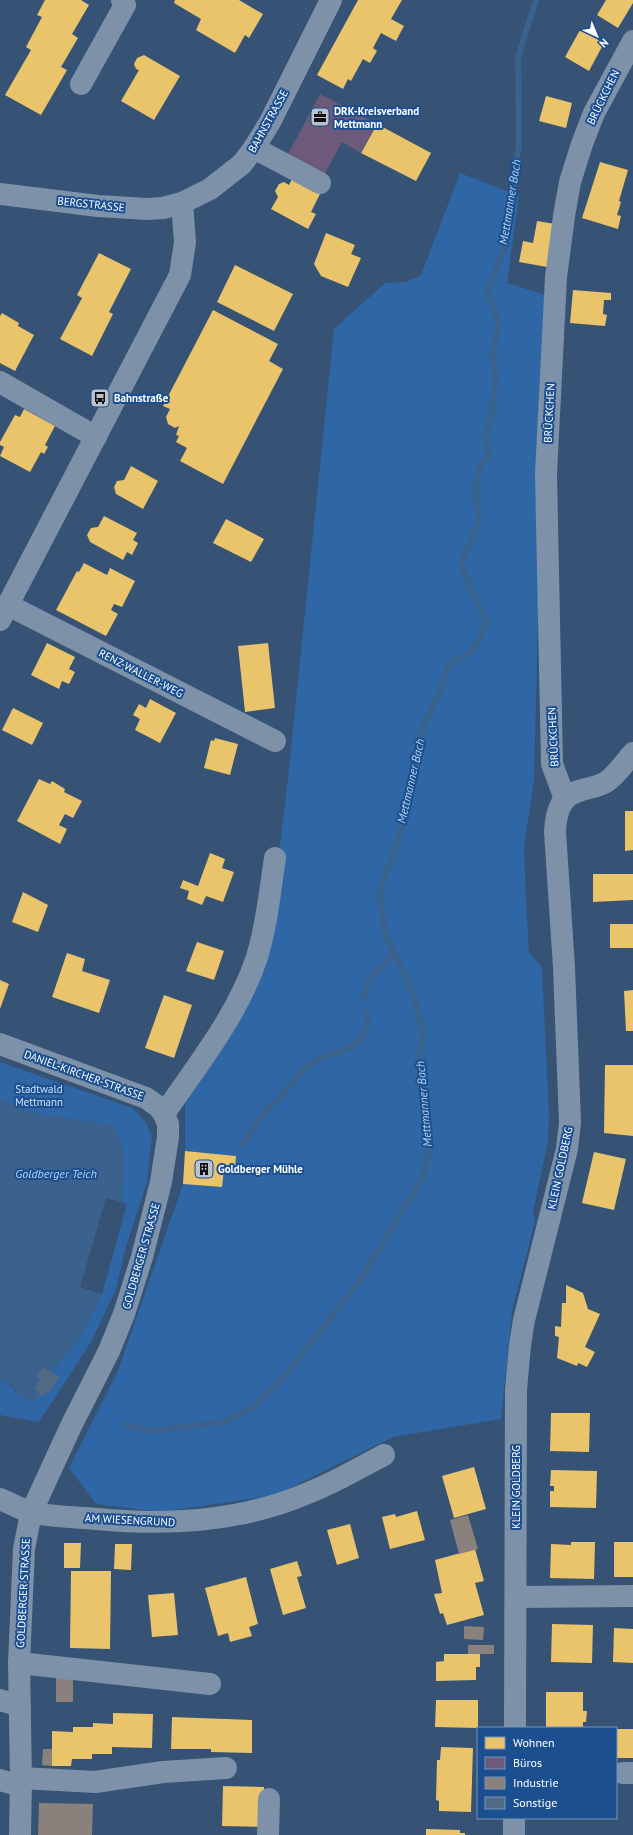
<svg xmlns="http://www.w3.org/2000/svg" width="633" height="1835" viewBox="0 0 633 1835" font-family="'PT Sans',sans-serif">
  <rect width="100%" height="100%" fill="#365274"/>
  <!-- green -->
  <g fill="#2f66a5">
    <polygon points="460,173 519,196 507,283 546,295 534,780 524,848 526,901 529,952 542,967 549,1115 548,1141 533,1212 535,1221 512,1312 501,1419 393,1437 276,1495 161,1512 96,1504 69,1468 118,1371 183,1184 222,1187 224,1169 235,1169 235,1156 185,1151 185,1097 269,938 288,778 334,329 385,283 406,282 421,275"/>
    <path d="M0 1062 132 1108 145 1121 152 1136 147 1182 126 1247 116 1289 91 1342 39 1422 0 1415V1378L8 1383 23 1399 42 1387 50 1374 78 1340 102 1294 127 1204 121 1202C122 1177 130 1144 111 1125L37 1114 0 1099Z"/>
  </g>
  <!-- water -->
  <path fill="#3b618d" d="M0 1099 37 1114 111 1125C130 1144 122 1177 121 1202L106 1198 80 1287 102 1294 78 1340 50 1374 35 1402 23 1399 9 1383 0 1378Z"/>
  <!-- homes -->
  <g fill="#e9c46a">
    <polygon points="45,0 81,0 89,5 72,34 78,38 61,67 67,70 41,115 5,95 31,50 26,47 42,17 37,15"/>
    <polygon points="175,0 239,0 263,14 249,38 245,35 235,53 196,30 201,19 174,3"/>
    <polygon points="358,0 402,0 391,19 404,26 396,41 381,33 373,48 377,51 370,63 363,59 351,81 348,79 343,89 317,75"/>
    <polygon points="606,0 633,0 633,3 618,28 597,15"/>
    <polygon points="580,30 604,43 589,71 565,57"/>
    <polygon points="144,55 180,76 154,120 121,101 139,70 136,69 134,64 137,58"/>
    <polygon points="546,96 572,103 566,128 539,121"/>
    <polygon points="377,124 431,153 416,181 361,153"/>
    <polygon points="600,162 628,170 619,201 621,202 617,215 621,216 618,229 582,218"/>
    <polygon points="292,179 320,194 311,212 316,214 308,229 271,209 278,197 275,191 279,184 284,182 289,185"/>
    <polygon points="537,221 555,224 547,267 519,262 523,241 533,243"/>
    <polygon points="326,233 355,245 351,254 361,258 348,287 321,276 314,264"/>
    <polygon points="99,253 131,269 109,312 113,314 92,356 60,339 82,298 77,295"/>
    <polygon points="235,265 293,294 274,331 217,302"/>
    <polygon points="573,290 611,293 611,300 604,300 603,314 607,315 605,326 570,323"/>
    <polygon points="213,310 278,344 269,361 283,369 223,484 180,461 187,448 176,442 179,436 176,435 179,426 175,428 168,424 166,417 170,409 163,406"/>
    <polygon points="2,313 19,323 18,326 34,335 15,371 0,363 0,316"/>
    <polygon points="24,409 55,426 45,445 48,447 44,454 41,452 30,472 0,456 4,447 0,445 0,442 15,415 20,417"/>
    <polygon points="131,466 158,481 143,509 116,494 114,487 117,481 124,480"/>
    <polygon points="104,516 137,533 133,540 138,543 132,555 127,552 123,560 90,542 87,535 91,528 98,527"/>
    <polygon points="226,519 264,539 251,562 213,543"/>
    <polygon points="84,563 107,575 110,568 135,581 122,607 114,604 111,610 118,614 106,636 56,610 77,571 79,572"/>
    <polygon points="47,643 75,657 69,669 75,672 69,684 62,681 59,689 31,675"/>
    <polygon points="268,643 275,708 245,712 238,646"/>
    <polygon points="150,699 176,713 160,743 135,730 140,719 133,715 139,704 146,708"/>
    <polygon points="13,708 43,723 32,745 2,730"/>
    <polygon points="215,738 238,744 230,775 204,768 211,740 214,741"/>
    <polygon points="39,779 50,784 52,781 65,789 64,792 82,801 73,818 65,814 59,825 67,829 60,844 17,821"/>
    <polygon points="625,811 633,811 633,850 625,851"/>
    <polygon points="210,853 225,859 222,868 234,872 223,902 206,896 202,905 187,899 189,891 180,888 183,880 198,886"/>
    <polygon points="593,874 633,874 633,900 593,902"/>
    <polygon points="23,892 48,905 38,932 12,922"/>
    <rect x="610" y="924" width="23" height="24"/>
    <polygon points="197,942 224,951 214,980 186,971"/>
    <polygon points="67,953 85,959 82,971 110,980 99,1013 52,997"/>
    <polygon points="0,980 9,984 0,1009"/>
    <polygon points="633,990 633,1031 626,1031 624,991"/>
    <polygon points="164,995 192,1005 174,1058 145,1048"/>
    <polygon points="605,1065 633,1065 633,1136 604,1133"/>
    <polygon points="185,1151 236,1156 235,1170 224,1169 222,1187 183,1184"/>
    <polygon points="594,1152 626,1159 614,1210 582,1203"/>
    <polygon points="566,1285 583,1293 588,1309 600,1314 585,1347 595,1352 587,1367 578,1363 577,1366 557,1358 559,1337 555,1336 555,1326 561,1327 562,1303 566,1303"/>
    <polygon points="551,1413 590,1413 589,1452 550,1451"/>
    <polygon points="474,1467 486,1509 454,1518 442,1476"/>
    <polygon points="551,1470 597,1471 596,1508 550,1507 550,1491 554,1491 554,1486 550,1486"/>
    <polygon points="417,1511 425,1540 390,1549 382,1517 395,1514 396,1517"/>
    <polygon points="350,1524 359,1558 337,1565 327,1530"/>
    <polygon points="571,1542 595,1542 594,1579 550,1578 551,1544 571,1545"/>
    <rect x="614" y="1542" width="19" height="35"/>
    <polygon points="64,1543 81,1543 80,1568 64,1568"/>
    <polygon points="115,1544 132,1544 131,1570 114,1569"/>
    <polygon points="475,1549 484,1581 475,1583 484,1615 447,1625 443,1613 440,1614 434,1594 442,1593 435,1560"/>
    <polygon points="297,1561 302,1576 297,1577 306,1608 283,1615 270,1569"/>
    <polygon points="71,1571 111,1571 110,1649 70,1648"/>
    <polygon points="246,1577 258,1624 249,1627 252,1636 230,1642 228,1633 218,1636 205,1588"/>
    <polygon points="174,1593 178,1635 152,1637 148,1595"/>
    <polygon points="552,1624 593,1625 592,1663 551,1662"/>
    <polygon points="614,1628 633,1629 633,1663 613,1662"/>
    <polygon points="444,1654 480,1654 480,1667 476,1667 476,1680 436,1681 436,1662 444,1661"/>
    <polygon points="546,1692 583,1692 583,1711 587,1711 586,1722 583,1722 583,1728 546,1728"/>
    <polygon points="436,1700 478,1700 478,1728 435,1727"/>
    <polygon points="113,1713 153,1714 152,1748 112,1747 112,1754 92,1754 92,1759 72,1759 71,1766 52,1766 52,1731 73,1732 73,1727 93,1727 93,1723 113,1724"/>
    <polygon points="172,1717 252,1720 252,1753 211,1752 211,1749 171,1749"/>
    <rect x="616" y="1729" width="17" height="29"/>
    <polygon points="441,1747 473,1748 471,1812 439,1811 439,1801 436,1800 437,1760 440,1760"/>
    <polygon points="223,1786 264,1787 263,1827 222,1826"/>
    <polygon points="426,1829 460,1830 460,1833 465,1833 465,1835 426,1835"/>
  </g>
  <!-- offices -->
  <polygon fill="#6d597a" points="320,94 377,124 361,153 342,142 324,175 287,156"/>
  <!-- industry -->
  <g fill="#8a817c">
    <polygon points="468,1515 478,1549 459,1554 450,1520"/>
    <polygon points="464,1626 484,1627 483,1640 464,1639"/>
    <rect x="468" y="1645" width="26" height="9"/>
    <rect x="56" y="1674" width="17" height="28"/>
    <polygon points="43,1749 52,1749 52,1766 42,1765"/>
    <polygon points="39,1803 93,1804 92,1835 38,1835"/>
  </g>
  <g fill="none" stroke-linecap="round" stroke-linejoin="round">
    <!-- stream -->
    <g stroke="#3b618d" stroke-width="6">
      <polyline points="365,999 364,993 368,983 379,967 384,965 394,951"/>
      <polyline points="242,1145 266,1110 281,1096 306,1067 314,1061 351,1047 360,1040 368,1024 366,1012"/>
      <path d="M126 1424 148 1431 223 1422 251 1409 285 1376 360 1280 422 1179 430 1144 421 1092 418 1060 423 1034 414 996 385 932 379 892 395 850 403 820 422 728 441 690 448 665C474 652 479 648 486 619L474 597 461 564 479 521 475 489 480 466 489 455 485 434 490 422 496 377 492 356 499 324 488 291 503 250 512 201 519 142 518 57 536 0"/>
    </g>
  </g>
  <!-- building -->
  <polygon fill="#526984" points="43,1367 59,1377 53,1388 42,1397 35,1388 40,1380 36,1377"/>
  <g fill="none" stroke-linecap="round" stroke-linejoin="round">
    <!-- minor -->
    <g stroke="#7d92a8" stroke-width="22">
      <polyline points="81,84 125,5 122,0"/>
      <polyline points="254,148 320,183"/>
      <polyline points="0,194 98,206 147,209 163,208 182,203 210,189 242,164 254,148 270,122 331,0"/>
      <polyline points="0,382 96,437"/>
      <polyline points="8,605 275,741"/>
      <polyline points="0,620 180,275 185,242 182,203"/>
      <polyline points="565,799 552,764 546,474 556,277 564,216 570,182 582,144 594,113 633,41"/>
      <polyline points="0,1044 146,1098 159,1107 164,1114 168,1124 168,1137 161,1182 142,1257 124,1314 109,1351 71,1426 31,1513 24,1549 19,1663 21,1778 20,1835"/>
      <path d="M164 1114C198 1064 238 1015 257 957 267 925 270 890 275 858"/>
      <path d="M0 1499C10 1503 20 1509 31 1512 47 1517 78 1517 97 1519 169 1526 241 1522 308 1493 334 1483 359 1468 384 1455"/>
      <polyline points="517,1597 633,1596"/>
      <polyline points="19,1663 210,1684"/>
      <polyline points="0,1700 20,1706"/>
      <path d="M515 1728 516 1390 520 1345 524 1320 567 1149 570 1123 564 967 555 832C556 815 559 796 579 791 588 788 598 787 606 782 616 776 625 762 633 753"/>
      <polyline points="623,1773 633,1773"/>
      <polyline points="21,1778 95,1782 163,1772 226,1768"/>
      <polyline points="0,1780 21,1786"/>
      <polyline points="268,1835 269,1799"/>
      <polyline points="514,1835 514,1818"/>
    </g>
  </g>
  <!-- icons -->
  <defs>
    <symbol id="office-square" viewBox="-11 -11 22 22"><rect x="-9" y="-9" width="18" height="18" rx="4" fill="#b9c2ce" stroke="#1b4f8f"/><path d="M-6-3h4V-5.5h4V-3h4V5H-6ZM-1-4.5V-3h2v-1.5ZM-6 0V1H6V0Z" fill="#111"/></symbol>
    <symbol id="bus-square" viewBox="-11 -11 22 22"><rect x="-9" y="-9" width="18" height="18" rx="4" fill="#b9c2ce" stroke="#1b4f8f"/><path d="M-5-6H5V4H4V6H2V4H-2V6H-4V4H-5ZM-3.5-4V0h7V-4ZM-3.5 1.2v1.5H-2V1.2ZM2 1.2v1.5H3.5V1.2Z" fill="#111"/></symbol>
    <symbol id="building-square" viewBox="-11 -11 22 22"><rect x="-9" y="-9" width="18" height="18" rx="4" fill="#b9c2ce" stroke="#1b4f8f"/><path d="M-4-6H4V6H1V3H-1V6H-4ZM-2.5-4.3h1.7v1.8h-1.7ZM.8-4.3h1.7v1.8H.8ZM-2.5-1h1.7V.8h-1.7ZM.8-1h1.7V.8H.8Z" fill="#111"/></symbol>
  </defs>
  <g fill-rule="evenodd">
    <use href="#office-square" x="309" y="106" width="22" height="22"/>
    <use href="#bus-square" x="89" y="387" width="22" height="22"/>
    <use href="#building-square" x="193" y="1158" width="22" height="22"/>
  </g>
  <g text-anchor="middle" stroke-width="4" stroke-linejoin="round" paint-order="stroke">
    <!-- street labels -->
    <g font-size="11" fill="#fff" stroke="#1b4f8f">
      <text transform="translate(603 97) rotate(-64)" y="4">BRÜCKCHEN</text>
      <text transform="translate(268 121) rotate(-61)" y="4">BAHNSTRASSE</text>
      <text transform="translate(91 204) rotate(6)" y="4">BERGSTRASSE</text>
      <text transform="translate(549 413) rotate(-87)" y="4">BRÜCKCHEN</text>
      <text transform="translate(141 673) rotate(27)" y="4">RENZ-WALLER-WEG</text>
      <text transform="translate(553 737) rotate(-93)" y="4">BRÜCKCHEN</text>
      <text transform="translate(84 1075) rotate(20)" y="4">DANIEL-KIRCHER-STRASSE</text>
      <text transform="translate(560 1168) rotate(-78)" y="4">KLEIN GOLDBERG</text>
      <text transform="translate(141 1256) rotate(-74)" y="4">GOLDBERGER STRASSE</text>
      <text transform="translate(516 1487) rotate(-90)" y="4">KLEIN GOLDBERG</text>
      <text transform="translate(130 1520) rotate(3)" y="4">AM WIESENGRUND</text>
      <text transform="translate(23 1593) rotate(-87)" y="4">GOLDBERGER STRASSE</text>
    </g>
    <!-- poi labels -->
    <g font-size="11" font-weight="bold" fill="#fff" stroke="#1b4f8f" text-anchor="start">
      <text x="334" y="115">DRK-Kreisverband<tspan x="334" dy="13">Mettmann</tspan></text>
      <text x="114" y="402">Bahnstraße</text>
      <text x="218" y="1173">Goldberger Mühle</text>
    </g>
    <!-- park labels -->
    <g font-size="11" fill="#cfe3fa" stroke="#1b4f8f">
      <text x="39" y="1093">Stadtwald<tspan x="39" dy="13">Mettmann</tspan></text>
    </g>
    <!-- water labels -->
    <g font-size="12" font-style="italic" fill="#b5d3f5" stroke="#1b4f8f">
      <text transform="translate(510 202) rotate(-81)" y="4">Mettmanner Bach</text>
      <text transform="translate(411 781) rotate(-77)" y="4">Mettmanner Bach</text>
      <text transform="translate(424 1104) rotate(-95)" y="4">Mettmanner Bach</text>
      <text x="56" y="1178">Goldberger Teich</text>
    </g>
  </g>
  <!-- legend -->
  <rect x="477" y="1727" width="140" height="92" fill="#1b4f8f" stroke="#7695bc"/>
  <rect x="485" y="1737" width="20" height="12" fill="#e9c46a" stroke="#7695bc"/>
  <text x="513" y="1747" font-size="12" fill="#ffffff">Wohnen</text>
  <rect x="485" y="1757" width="20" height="12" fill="#6d597a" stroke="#7695bc"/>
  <text x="513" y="1767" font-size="12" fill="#ffffff">Büros</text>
  <rect x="485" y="1777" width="20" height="12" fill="#8a817c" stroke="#7695bc"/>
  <text x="513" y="1787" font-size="12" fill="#ffffff">Industrie</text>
  <rect x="485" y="1797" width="20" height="12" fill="#526984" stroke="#7695bc"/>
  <text x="513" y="1807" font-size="12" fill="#ffffff">Sonstige</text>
  <!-- north arrow -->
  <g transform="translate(597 36) rotate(136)" stroke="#1b4f8f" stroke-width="3" paint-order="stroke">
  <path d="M0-3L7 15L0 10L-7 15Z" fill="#ffffff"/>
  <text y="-6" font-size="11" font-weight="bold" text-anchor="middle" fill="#ffffff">N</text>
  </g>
</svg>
